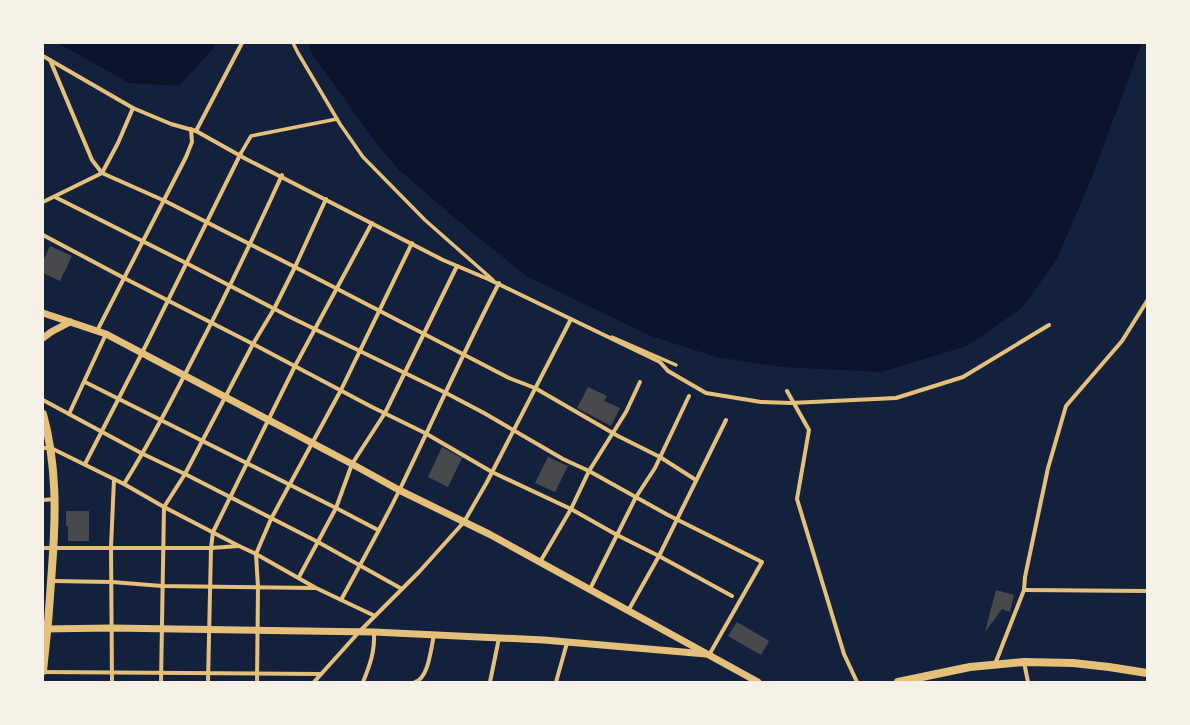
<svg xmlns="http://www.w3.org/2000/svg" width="1190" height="725" viewBox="0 0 1190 725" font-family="'Work Sans',sans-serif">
  <rect width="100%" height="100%" fill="#14213d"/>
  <!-- water -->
  <g fill="#0b132b">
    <polygon points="58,43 216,43 213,49 179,86 129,83"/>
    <polygon points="308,43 1142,43 1092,177 1057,259 1022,308 967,346 881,372 781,367 716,357 651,336 526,276 463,225 400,171 379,147 312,54"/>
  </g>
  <!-- building -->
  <g fill="#48494c">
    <polygon points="50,246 72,256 60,281 43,273 43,261"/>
    <polygon points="588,387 607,396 604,401 620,408 611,426 577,408"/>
    <polygon points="442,447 462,458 448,487 428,477"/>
    <polygon points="548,457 568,466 555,492 535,483"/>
    <polygon points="66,511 89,511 89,541 68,541 68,526 66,526"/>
    <polygon points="996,590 1014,595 1010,612 1002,609 985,632"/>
    <polygon points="737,622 769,641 761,655 728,636"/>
  </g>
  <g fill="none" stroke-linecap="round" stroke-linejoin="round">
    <!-- pedestrian -->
    <g stroke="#e5c07b" stroke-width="3.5">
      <polyline points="293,43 298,53 340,124 363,157 425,220 493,280"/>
      <polyline points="241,153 251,136 337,119"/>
      <polyline points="612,337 676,365"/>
    </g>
    <!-- minor -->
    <g stroke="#e5c07b" stroke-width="4">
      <polyline points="43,56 133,108 171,124 196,131 246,159 443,260 488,279 660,362 668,371 706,393 761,402 791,403 896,398 963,377 1049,325"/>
      <polyline points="50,60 92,160 102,173 165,201 295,267 509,378 535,388 618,436 660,457 696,480"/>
      <polyline points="196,131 242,43"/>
      <polyline points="55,197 186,263 290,317 446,393 484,413 563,459 589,471 668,515 762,562 709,655"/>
      <polyline points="43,202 102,173 118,143 133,108"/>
      <polyline points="43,235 124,278 253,344 372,407 425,433 492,472 571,509 617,535 659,556 732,596"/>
      <polyline points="97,331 186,157 192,142 191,129"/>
      <polyline points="85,382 336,508 378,530"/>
      <polyline points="787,391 809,430 797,499 844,654 857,682"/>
      <polyline points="43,400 143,454 185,474 318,542 402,589"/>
      <polyline points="69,414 106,334"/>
      <polyline points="43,448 51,448 124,484 164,507 239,546 256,554 316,588 375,616"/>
      <polyline points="85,464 142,353 241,153"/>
      <path d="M124 484C152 439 176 392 200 345 229 289 256 232 282 175"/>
      <polyline points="43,500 55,499"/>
      <polyline points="43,548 211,548 239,546"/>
      <polyline points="540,562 571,509 589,471 626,412 640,382"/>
      <polyline points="299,577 336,508 352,464 385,413 457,266"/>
      <polyline points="52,581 112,582 162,586 315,588"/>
      <polyline points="590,589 636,497 655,468 689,396"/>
      <polyline points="1024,590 1147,591"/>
      <path d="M341 600C361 563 382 526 400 489 433 420 464 351 499 283"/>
      <polyline points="628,611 659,556 726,420"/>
      <polyline points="1024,662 1028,682"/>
      <polyline points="995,664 1024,590 1025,577 1048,468 1066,406 1122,341 1147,301"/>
      <polyline points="43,672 321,674"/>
      <polyline points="112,682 111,547 114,479"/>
      <polyline points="161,682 164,507 185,474 253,344 274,309 295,267 326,199"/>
      <polyline points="208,682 211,548 213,532 295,366 372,223"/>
      <polyline points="257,682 258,587 256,554 271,519 341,390 412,243"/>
      <polyline points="314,682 359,632 419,572 464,522 487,482 571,319"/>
      <path d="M363 682C370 665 375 651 374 632"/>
      <path d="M415 682C429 678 431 647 434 635"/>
      <polyline points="490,682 499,638"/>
      <polyline points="556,682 567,643"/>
    </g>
    <!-- tertiary -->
    <g stroke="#e5c07b" stroke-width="7">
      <polyline points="43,313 106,334 352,464 399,490 489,534 758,682"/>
      <polyline points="43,338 51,332 70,322"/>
      <polyline points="43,629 111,628 374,632 544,640 706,654"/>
    </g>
    <!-- primary -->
    <g stroke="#e5c07b" stroke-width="8">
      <path d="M43 414C57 465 56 515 52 568 50 603 47 637 43 671"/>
      <polyline points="898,682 970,667 1024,662 1073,663 1109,667 1147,673"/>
    </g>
  </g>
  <!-- border -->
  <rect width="1190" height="725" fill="none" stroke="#f6f1e7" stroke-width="88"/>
</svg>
